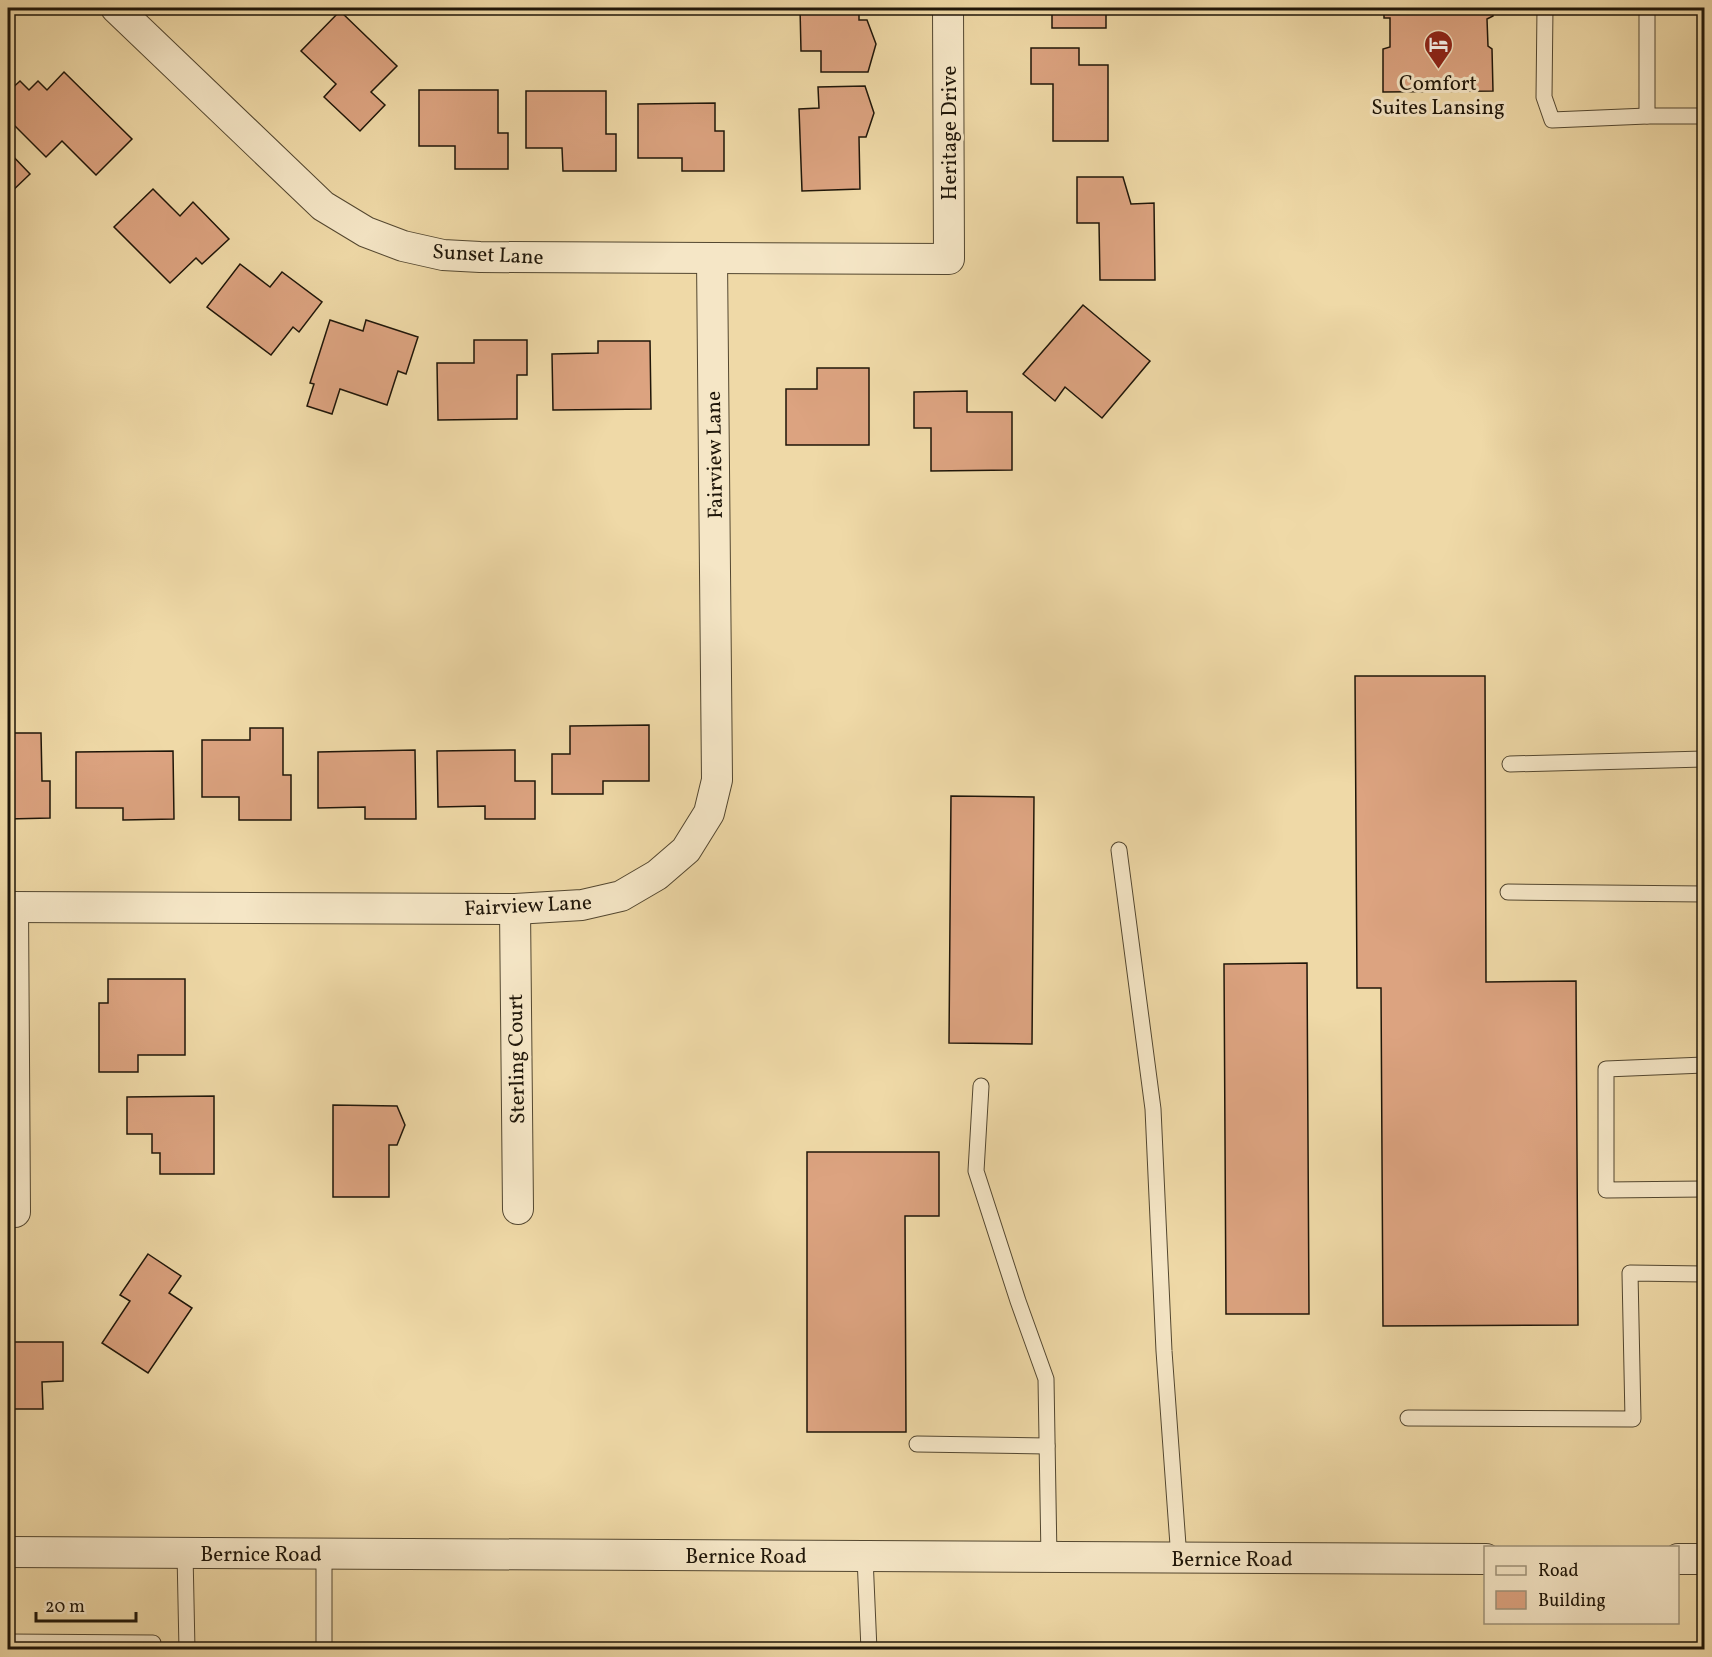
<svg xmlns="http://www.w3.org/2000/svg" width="1712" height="1657" viewBox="0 0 1712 1657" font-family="Vollkorn,serif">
  <rect width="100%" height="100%" fill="#efd9a7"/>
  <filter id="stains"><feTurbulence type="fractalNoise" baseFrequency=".00333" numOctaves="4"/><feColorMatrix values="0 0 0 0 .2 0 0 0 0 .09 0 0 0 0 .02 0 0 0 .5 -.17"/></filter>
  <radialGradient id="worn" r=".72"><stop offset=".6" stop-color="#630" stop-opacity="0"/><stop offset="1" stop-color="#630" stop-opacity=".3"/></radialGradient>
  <!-- building -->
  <g fill="#dca380" stroke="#1f1609" stroke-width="1.5">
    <polygon points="800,8 859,8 859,20 867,20 876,44 868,72 821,72 821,51 801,51"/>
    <polygon points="1052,8 1123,8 1106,8 1106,28 1052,28"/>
    <polygon points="1384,8 1493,8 1493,16 1487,19 1488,46 1492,49 1493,91 1383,92 1383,49 1390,47 1390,18 1384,18"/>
    <polygon points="340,11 397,66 371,92 385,105 360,131 324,97 336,84 301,51"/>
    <polygon points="1031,48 1079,48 1079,65 1108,65 1108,141 1053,141 1053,84 1031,84"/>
    <polygon points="64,72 132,139 96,175 62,141 46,157 8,119 8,92 20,81 29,90 38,81 47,90"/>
    <polygon points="865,86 874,113 866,137 859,137 860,189 802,191 799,109 819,108 818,87"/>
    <polygon points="419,90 498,90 498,133 508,133 508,169 455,169 455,146 419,146"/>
    <polygon points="526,91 606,91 606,134 616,134 616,171 563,171 562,148 526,148"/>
    <polygon points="715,103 715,131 724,131 724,171 682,171 682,158 638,158 638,104"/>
    <polygon points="8,151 30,174 8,195"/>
    <polygon points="1077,177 1123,177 1131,204 1154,203 1155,280 1100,280 1099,223 1077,223"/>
    <polygon points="153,189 180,216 193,202 229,239 202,264 196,258 170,283 114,227"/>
    <polygon points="240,264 270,287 282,272 322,302 299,332 293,327 271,355 207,307"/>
    <polygon points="1083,305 1150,361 1102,418 1065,387 1055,401 1023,374"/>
    <polygon points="330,320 363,331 366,320 418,337 406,374 398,371 387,405 340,389 332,414 307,406 314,384 310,383"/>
    <polygon points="474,340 527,340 527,375 517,375 517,419 438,420 437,363 474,363"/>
    <polygon points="598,341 650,341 651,409 553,410 552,354 598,353"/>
    <polygon points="817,368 869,368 869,445 786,445 786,389 817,389"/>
    <polygon points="967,391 967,412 1012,412 1012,470 931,471 931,428 914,428 914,392"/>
    <polygon points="1355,676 1485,676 1486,982 1576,981 1578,1325 1383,1326 1381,988 1357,988"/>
    <polygon points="649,725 649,781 603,781 603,794 552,794 552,754 570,754 570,726"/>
    <polygon points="250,728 283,728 283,775 291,775 291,820 239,820 239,797 202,797 202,740 250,740"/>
    <polygon points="8,733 41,733 42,781 50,781 50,818 8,819"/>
    <polygon points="415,750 416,819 365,819 365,807 318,808 318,752"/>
    <polygon points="515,750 515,781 535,781 535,819 485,819 485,806 438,807 437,751"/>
    <polygon points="173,751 174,819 123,820 123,808 76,808 76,752"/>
    <polygon points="951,796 1034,797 1032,1044 949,1043"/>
    <polygon points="1307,963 1309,1314 1226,1314 1224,964"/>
    <polygon points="108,979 185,979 185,1055 138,1055 138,1072 99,1072 99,1003 108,1003"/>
    <polygon points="214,1096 214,1174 160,1174 160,1153 152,1153 152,1134 127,1134 127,1097"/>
    <polygon points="333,1105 397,1106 405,1125 397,1145 389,1145 389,1197 333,1197"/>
    <polygon points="807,1152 939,1152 939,1216 905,1216 906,1432 807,1432"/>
    <polygon points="148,1254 181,1276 169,1293 192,1308 148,1373 102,1343 130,1301 120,1295"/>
    <polygon points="14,1342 63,1342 63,1381 42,1382 43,1409 8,1409 8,1354 14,1354"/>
  </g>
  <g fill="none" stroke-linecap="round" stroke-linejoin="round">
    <defs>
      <g id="service">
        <polyline points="1545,8 1544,97 1552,120 1647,116 1704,116"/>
        <polyline points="1647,116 1647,8"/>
        <polyline points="1510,764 1704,759"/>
        <polyline points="1119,850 1153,1109 1164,1351 1179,1559"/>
        <polyline points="1508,892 1704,894"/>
        <polyline points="1704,1065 1606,1069 1606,1190 1704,1189"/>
        <polyline points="981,1086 976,1171 1018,1301 1046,1379 1049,1558"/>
        <polyline points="1408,1418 1633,1419 1630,1273 1704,1274"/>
        <polyline points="917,1444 1047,1446"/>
        <polyline points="185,1553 187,1650"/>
        <polyline points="324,1554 324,1650"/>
        <polyline points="865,1557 869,1650"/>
        <polyline points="8,1642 153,1643 153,1650"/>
      </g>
      <g id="minor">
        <polyline points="116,8 323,206 366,232 403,246 443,255 480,257 949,259 948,8"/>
        <polyline points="8,907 515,909 582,905 621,896 657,875 686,850 709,813 717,780 712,259"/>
        <polyline points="13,907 15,1212"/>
        <polyline points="515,909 518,1209"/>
        <polyline points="8,1552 1486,1559"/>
        <polyline points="1678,1559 1704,1559"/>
      </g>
    </defs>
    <!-- service casing -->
    <use href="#service" stroke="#534730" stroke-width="17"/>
    <!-- minor casing -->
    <use href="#minor" stroke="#534730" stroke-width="32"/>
    <!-- service -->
    <use href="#service" stroke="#f5e6c6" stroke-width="15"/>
    <!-- minor -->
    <use href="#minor" stroke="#f5e6c6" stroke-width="30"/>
  </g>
  <!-- icons -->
  <defs>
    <symbol id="hotel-pin" viewBox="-11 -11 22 30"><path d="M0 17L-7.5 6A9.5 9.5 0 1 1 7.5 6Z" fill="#8f2418" stroke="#f5e6c6"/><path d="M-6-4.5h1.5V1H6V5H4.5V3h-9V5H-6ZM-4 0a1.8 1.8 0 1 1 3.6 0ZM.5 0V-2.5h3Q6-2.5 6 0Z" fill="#fff"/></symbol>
  </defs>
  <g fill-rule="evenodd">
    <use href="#hotel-pin" x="1422" y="28" width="33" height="45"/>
  </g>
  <g text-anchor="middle" stroke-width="6" stroke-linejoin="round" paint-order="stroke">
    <!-- poi labels -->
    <g font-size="21" fill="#1f1609" stroke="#f5e6c6">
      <text x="1438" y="90">Comfort<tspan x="1438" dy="24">Suites Lansing</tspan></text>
    </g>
    <!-- street labels -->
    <g font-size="21" fill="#1f1609" stroke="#f5e6c6">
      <text transform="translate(949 133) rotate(-90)" y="7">Heritage Drive</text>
      <text transform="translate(488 254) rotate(3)" y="7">Sunset Lane</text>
      <text transform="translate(714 455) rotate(-91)" y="7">Fairview Lane</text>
      <text transform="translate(528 905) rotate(-3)" y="7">Fairview Lane</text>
      <text transform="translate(516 1059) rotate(-91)" y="7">Sterling Court</text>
      <text x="261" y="1561">Bernice Road</text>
      <text x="746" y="1563">Bernice Road</text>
      <text x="1232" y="1566">Bernice Road</text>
    </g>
  </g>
  <!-- margin -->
  <rect width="1712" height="1657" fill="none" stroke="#efd9a7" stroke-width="30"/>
  <rect x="9" y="9" width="1694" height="1639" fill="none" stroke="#1f1609" stroke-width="3"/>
  <rect x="15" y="15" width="1682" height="1627" fill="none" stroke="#1f1609" stroke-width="1.5"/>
  <!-- legend -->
  <rect x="1484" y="1546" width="195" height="78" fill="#f5e6c6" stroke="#9f937a" stroke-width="1.5"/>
  <rect x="1496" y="1566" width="30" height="9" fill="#f5e6c6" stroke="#9f937a" stroke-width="1.5"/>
  <text x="1538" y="1576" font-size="18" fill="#1f1609">Road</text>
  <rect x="1496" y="1591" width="30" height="18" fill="#dca380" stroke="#9f937a" stroke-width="1.5"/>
  <text x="1538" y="1606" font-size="18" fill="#1f1609">Building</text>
  <!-- scale -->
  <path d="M36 1612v9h100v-9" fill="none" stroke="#1f1609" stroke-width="3"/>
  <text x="45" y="1612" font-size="18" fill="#1f1609" stroke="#f5e6c6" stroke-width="4.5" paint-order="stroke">20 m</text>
  <rect width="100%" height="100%" filter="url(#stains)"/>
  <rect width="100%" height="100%" fill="url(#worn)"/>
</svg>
